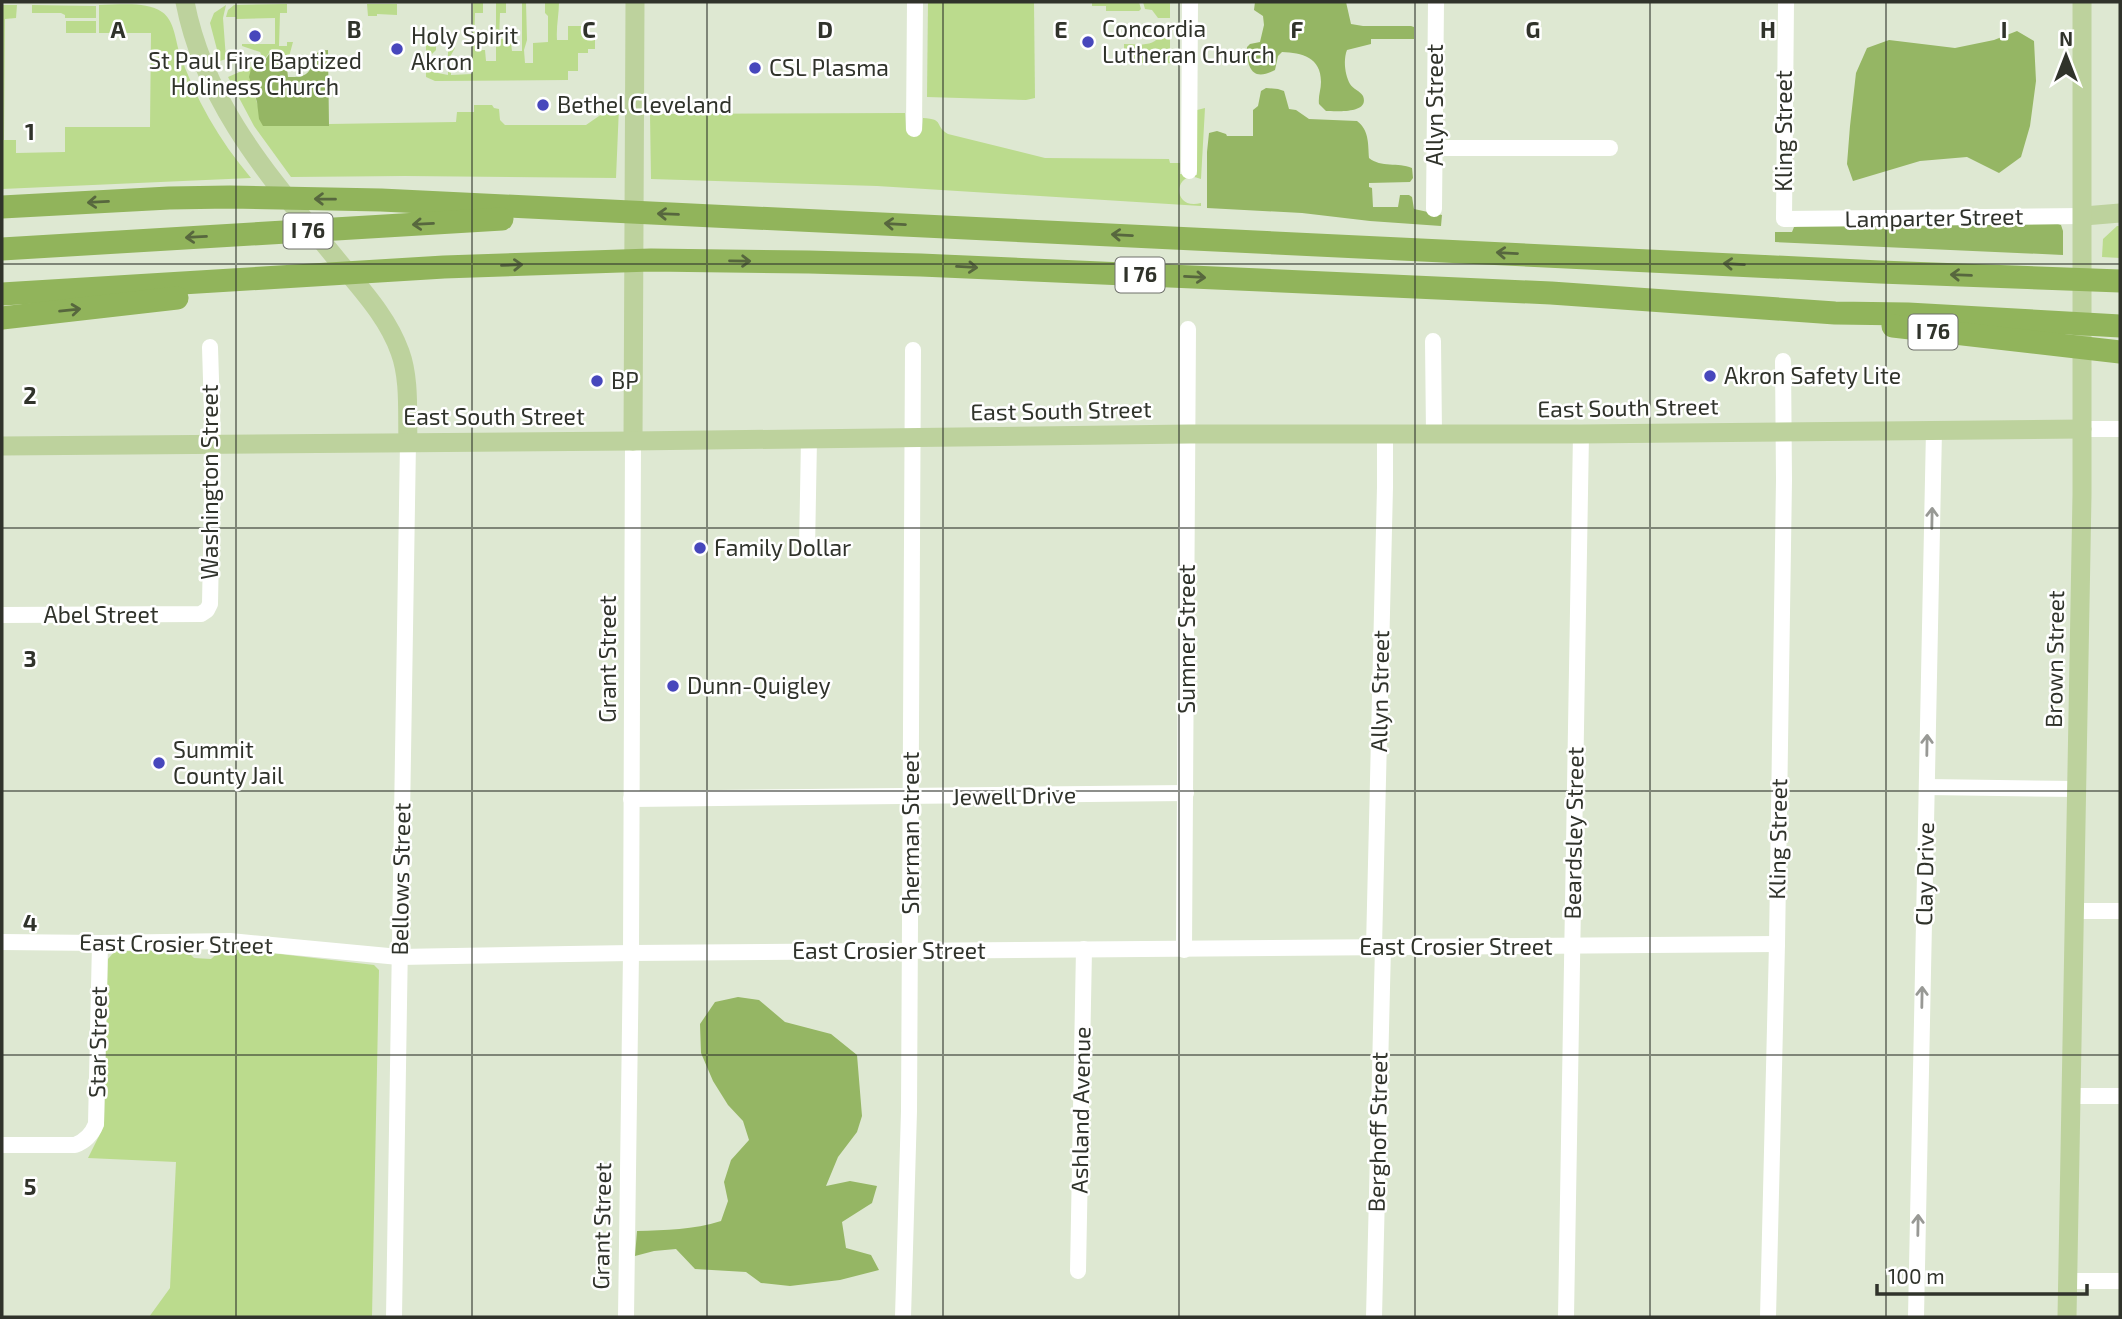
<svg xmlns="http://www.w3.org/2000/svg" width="2122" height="1319" viewBox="0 0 2122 1319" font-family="'Exo 2',sans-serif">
  <rect width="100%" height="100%" fill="#dee8d2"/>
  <!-- green -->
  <g fill="#bbdb8d">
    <path d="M496 2H506V13H500L499 39H507L511 43 512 51H522V2H526L527 40 524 50 525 63H533V43L548 42V16L545 13V2H559C559 15 556 27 557 40H568V26H587V40H595V49H588V53H578V71H568V80L435 81 426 77V41L436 45V50L428 58V71L448 75V40L454 41 455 48 451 55V75L472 74 473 3H483V13H475L474 43H479L482 50H485L486 61H496Z"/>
    <polygon points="928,2 1034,2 1035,98 1026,100 927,97"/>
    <polygon points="1092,2 1139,2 1141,9 1139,11 1106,11 1106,6 1092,6"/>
    <polygon points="1143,2 1170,2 1170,18 1158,18 1152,10 1145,9"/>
    <polygon points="287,4 287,13 280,13 279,46 287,46 287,42 293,42 287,64 285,56 269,53 264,60 260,52 242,46 242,44 275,44 275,18 236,19 236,17 226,17 228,10 234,5"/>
    <polygon points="367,4 397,4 397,15 377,14 377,16 368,16"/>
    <path d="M2 5H17L16 18 5 19 4 140H16V153L65 152V127H150L151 33H99V5C119 5 146 1 162 12 174 20 175 38 179 51 195 99 219 140 251 178L2 189Z"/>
    <polygon points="32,5 96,6 96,18 65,18 65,15 61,13 32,13"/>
    <polygon points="226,5 223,18 226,59 220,61 210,23 214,13"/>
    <rect x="66" y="21" width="30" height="12"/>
    <path d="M1161 33H1170V63H1124V44C1138 44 1155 48 1161 33Z"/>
    <path d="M258 64C242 76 254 90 258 106L329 126V124L456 122 457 112H474V105H492L494 108 499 109 500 120 505 125H586L612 107H619L616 178 405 176 291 177 254 126 228 77Z"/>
    <path d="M1205 108 1201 179C1174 167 1170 211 1201 203V206L877 186 651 179 650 114 905 113 906 131H922L923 118C945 119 934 126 948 134L1045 158 1169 159 1170 163H1180V174L1197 175V110Z"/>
    <polygon points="2117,226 2120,226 2120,258 2102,257 2103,239"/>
    <polygon points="236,949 374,965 379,970 372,1317 149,1317 170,1288 176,1162 88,1158 104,1126 108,959 115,951 179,950 187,951 194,958 211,959 220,951"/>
  </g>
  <!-- forest -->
  <g fill="#95b664">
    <path d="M1255 2H1346L1351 24 1363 26H1411L1414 27V39H1371V44L1347 50C1343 60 1345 75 1350 84 1353 89 1360 91 1363 96 1370 114 1336 111 1326 111L1319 104C1318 96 1321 90 1321 82 1321 57 1302 53 1282 52L1278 56 1275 70C1252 82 1247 68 1247 47L1250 44 1260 42 1264 25 1263 16 1254 10Z"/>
    <polygon points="2017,31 2034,41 2036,81 2030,126 2021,157 1999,173 1967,157 1920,161 1853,181 1847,164 1850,126 1856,73 1867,48 1889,40 1955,48 1994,40"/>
    <path d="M272 50 280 51 286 60 288 77C326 79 300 51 328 50L329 126H263L259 119 257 102 249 77 251 69 265 60Z"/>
    <path d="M1266 88 1278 89 1284 91 1289 109 1296 110 1309 119 1357 121C1369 130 1368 143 1369 158 1381 168 1398 162 1412 168L1413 178 1410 182 1369 183V187L1372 188 1373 207H1398L1400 195H1409L1412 197 1414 209 1442 215 1441 226 1370 221 1302 213 1207 208V152L1209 133 1217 131 1226 134 1227 136H1253V110L1258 106 1261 91Z"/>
    <polygon points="2058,224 2061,225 2063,231 2063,255 1775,242 1775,232 1792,232 1794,227 1797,226"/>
    <path d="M738 997 759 1000 785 1022 831 1034 857 1055 862 1116 857 1132 838 1157 826 1186 850 1181 877 1186 872 1203 842 1222 846 1248 871 1255 879 1270 840 1280 790 1286 761 1283 746 1272 695 1269 676 1249 654 1251 635 1256 637 1231C666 1230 693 1230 721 1221L728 1201 724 1182 731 1160 749 1140 743 1121 728 1105 713 1081 701 1053 700 1024 715 1002Z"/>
  </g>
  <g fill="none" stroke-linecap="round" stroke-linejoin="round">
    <!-- minor -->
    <g stroke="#fff" stroke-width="16">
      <polyline points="1786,2 1784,219 2084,216"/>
      <polyline points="914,129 915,2"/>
      <polyline points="1435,148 1610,148"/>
      <polyline points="1189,171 1190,2"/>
      <polyline points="1434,209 1436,2"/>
      <polyline points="1433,341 1434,434"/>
      <polyline points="2082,429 2120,429"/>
      <polyline points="807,550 809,439"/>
      <polyline points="2,615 201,614 207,610 210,604 213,444 210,347"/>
      <polyline points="1927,787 2077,789"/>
      <polyline points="631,799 1186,793"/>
      <polyline points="2074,911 2120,911"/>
      <polyline points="2,942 100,943 230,941 399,957 631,953 1777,944"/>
      <polyline points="1374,947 1385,487 1385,435"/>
      <polyline points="1184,950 1188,329"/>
      <polyline points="2071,1096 2120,1096"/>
      <path d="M2 1145H75C86 1141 92 1134 96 1124L100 943"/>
      <polyline points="1078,1271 1084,949"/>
      <polyline points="2067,1281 2120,1281"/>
      <polyline points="394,1317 408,442"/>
      <polyline points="626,1317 631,953 633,441"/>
      <polyline points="903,1317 909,1111 913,350"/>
      <polyline points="1374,1317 1383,947"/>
      <polyline points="1566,1317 1581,434"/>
      <polyline points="1768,1317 1777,944 1784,480 1783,361"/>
      <polyline points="1916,1317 1934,430"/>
    </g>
    <!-- major -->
    <g stroke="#bdd29d" stroke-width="19">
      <path d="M185 2C205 105 270 177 334 256 358 286 387 315 400 352 410 379 407 413 408 442"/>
      <polyline points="2084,216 2120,213"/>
      <polyline points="633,441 635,2"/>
      <polyline points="2,446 633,441 1189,434 1581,434 2082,429"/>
      <polyline points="2067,1317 2082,495 2082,2"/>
    </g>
    <!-- highway -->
    <g stroke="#91b45b" stroke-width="23">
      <polyline points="2,207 169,198 230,197 381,200 1880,272 2120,281"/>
      <polyline points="2,249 502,219"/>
      <polyline points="2,294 444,267 651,260 809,262 921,265 1551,293 1835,313 1908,314 2120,326"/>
      <polyline points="2,318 177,298"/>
      <polyline points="1893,326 2120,352"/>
    </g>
  </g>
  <!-- one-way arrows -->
  <defs><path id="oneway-shaft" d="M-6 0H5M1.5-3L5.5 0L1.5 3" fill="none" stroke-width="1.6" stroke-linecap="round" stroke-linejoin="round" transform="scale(1.75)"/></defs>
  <g stroke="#57673e">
    <use href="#oneway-shaft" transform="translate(325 199) rotate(-179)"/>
    <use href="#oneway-shaft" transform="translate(98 202) rotate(177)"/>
    <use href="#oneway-shaft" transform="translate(668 214) rotate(-178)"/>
    <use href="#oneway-shaft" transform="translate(423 224) rotate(177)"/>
    <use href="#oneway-shaft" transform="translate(895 224) rotate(-177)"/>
    <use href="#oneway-shaft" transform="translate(1122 235) rotate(-177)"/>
    <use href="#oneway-shaft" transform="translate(196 237) rotate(177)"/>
    <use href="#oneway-shaft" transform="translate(1507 253) rotate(-177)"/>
    <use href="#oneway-shaft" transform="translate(740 261) rotate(1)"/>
    <use href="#oneway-shaft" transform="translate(1734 264) rotate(-177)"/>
    <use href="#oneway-shaft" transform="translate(512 265) rotate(-2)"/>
    <use href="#oneway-shaft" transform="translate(967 267) rotate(3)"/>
    <use href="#oneway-shaft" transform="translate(1961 275) rotate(-178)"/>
    <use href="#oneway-shaft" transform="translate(1195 277) rotate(3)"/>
    <use href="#oneway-shaft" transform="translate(70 310) rotate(-6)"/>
  </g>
  <g stroke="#989995">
    <use href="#oneway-shaft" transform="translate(1932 518) rotate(-89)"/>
    <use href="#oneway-shaft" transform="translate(1927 745) rotate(-89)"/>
    <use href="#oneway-shaft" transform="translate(1922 997) rotate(-89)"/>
    <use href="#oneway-shaft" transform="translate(1918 1225) rotate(-89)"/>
  </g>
  <!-- grid -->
  <path fill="none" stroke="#30332b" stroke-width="2" stroke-opacity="0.55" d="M236 2V1317M472 2V1317M707 2V1317M943 2V1317M1179 2V1317M1415 2V1317M1650 2V1317M1886 2V1317M2 264H2120M2 528H2120M2 791H2120M2 1055H2120"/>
  <!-- markers -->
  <g fill="#4747bc" stroke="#fff" stroke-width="2.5">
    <circle cx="255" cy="36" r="7"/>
    <circle cx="1088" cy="42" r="7"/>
    <circle cx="397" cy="49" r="7"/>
    <circle cx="755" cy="68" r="7"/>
    <circle cx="543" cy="105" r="7"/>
    <circle cx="1710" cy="376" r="7"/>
    <circle cx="597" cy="381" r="7"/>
    <circle cx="700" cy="548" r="7"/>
    <circle cx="673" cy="686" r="7"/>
    <circle cx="159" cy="763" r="7"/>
  </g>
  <g text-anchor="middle" stroke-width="5" stroke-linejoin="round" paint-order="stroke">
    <!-- shield labels -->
    <g fill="#fff" stroke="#6e706b" stroke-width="2">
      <rect x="283.5" y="213.5" width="49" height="35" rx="5"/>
      <rect x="1115.5" y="257.5" width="49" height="35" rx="5"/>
      <rect x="1908.5" y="314.5" width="49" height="35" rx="5"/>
    </g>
    <g font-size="21" font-weight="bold" fill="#30332b">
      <text x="308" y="238">I 76</text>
      <text x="1140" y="282">I 76</text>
      <text x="1933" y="339">I 76</text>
    </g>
    <!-- poi labels -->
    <g font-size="23" fill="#30332b" stroke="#fff" text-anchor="start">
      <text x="1102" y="37">Concordia<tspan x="1102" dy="26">Lutheran Church</tspan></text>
      <text x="411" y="44">Holy Spirit<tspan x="411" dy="26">Akron</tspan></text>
      <text x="255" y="69" text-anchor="middle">St Paul Fire Baptized<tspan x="255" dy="26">Holiness Church</tspan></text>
      <text x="769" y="76">CSL Plasma</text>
      <text x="557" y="113">Bethel Cleveland</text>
      <text x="1724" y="384">Akron Safety Lite</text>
      <text x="611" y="389">BP</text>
      <text x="714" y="556">Family Dollar</text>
      <text x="687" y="694">Dunn-Quigley</text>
      <text x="173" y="758">Summit<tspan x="173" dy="26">County Jail</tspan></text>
    </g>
    <!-- street labels -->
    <g font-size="23" fill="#30332b" stroke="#fff">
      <text transform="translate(1435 105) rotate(-90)" y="8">Allyn Street</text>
      <text transform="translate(1784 131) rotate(-90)" y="8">Kling Street</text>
      <text transform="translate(1934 218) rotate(-1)" y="8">Lamparter Street</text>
      <text transform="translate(1628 408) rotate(-1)" y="8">East South Street</text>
      <text transform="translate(1061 411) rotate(-1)" y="8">East South Street</text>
      <text x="494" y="425">East South Street</text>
      <text transform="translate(210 482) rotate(-90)" y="8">Washington Street</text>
      <text x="101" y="623">Abel Street</text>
      <text transform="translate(1187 639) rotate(-90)" y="8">Sumner Street</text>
      <text transform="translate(608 659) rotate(-90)" y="8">Grant Street</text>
      <text transform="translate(2055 659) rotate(-89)" y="8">Brown Street</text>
      <text transform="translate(1380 691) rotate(-89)" y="8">Allyn Street</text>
      <text transform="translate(1014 796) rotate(-1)" y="8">Jewell Drive</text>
      <text transform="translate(911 833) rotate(-90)" y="8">Sherman Street</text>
      <text transform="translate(1574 833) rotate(-89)" y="8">Beardsley Street</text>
      <text transform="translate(1778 839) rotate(-89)" y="8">Kling Street</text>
      <text transform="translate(1925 874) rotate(-89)" y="8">Clay Drive</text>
      <text transform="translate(401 879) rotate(-89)" y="8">Bellows Street</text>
      <text transform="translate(176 944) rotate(1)" y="8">East Crosier Street</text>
      <text x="1456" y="955">East Crosier Street</text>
      <text x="889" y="959">East Crosier Street</text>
      <text transform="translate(98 1042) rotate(-89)" y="8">Star Street</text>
      <text transform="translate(1081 1110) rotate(-89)" y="8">Ashland Avenue</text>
      <text transform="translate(1378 1132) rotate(-89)" y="8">Berghoff Street</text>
      <text transform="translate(602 1226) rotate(-89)" y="8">Grant Street</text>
    </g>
  </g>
  <g font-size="23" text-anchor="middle" font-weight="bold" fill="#30332b" stroke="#fff" stroke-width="5" stroke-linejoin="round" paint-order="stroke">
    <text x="118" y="38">A</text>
    <text x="354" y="38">B</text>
    <text x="589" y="38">C</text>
    <text x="825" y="38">D</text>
    <text x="1061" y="38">E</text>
    <text x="1297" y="38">F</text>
    <text x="1533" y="38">G</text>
    <text x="1768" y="38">H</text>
    <text x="2004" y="38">I</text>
    <text x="30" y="140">1</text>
    <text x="30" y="404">2</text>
    <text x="30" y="667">3</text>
    <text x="30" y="931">4</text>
    <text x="30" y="1195">5</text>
  </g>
  <!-- border -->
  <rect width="2122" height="1319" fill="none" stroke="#30332b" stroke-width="7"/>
  <!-- north arrow -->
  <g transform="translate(2066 56)" stroke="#ffffff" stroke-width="5" paint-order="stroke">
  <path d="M0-5L12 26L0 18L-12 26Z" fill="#30332b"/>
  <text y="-10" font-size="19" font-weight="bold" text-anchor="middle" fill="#30332b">N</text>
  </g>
  <!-- scale -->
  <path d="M1877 1284v10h210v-10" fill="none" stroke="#30332b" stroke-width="3.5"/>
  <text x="1888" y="1284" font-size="21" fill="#30332b" stroke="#ffffff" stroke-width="5" paint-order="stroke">100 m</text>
</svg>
